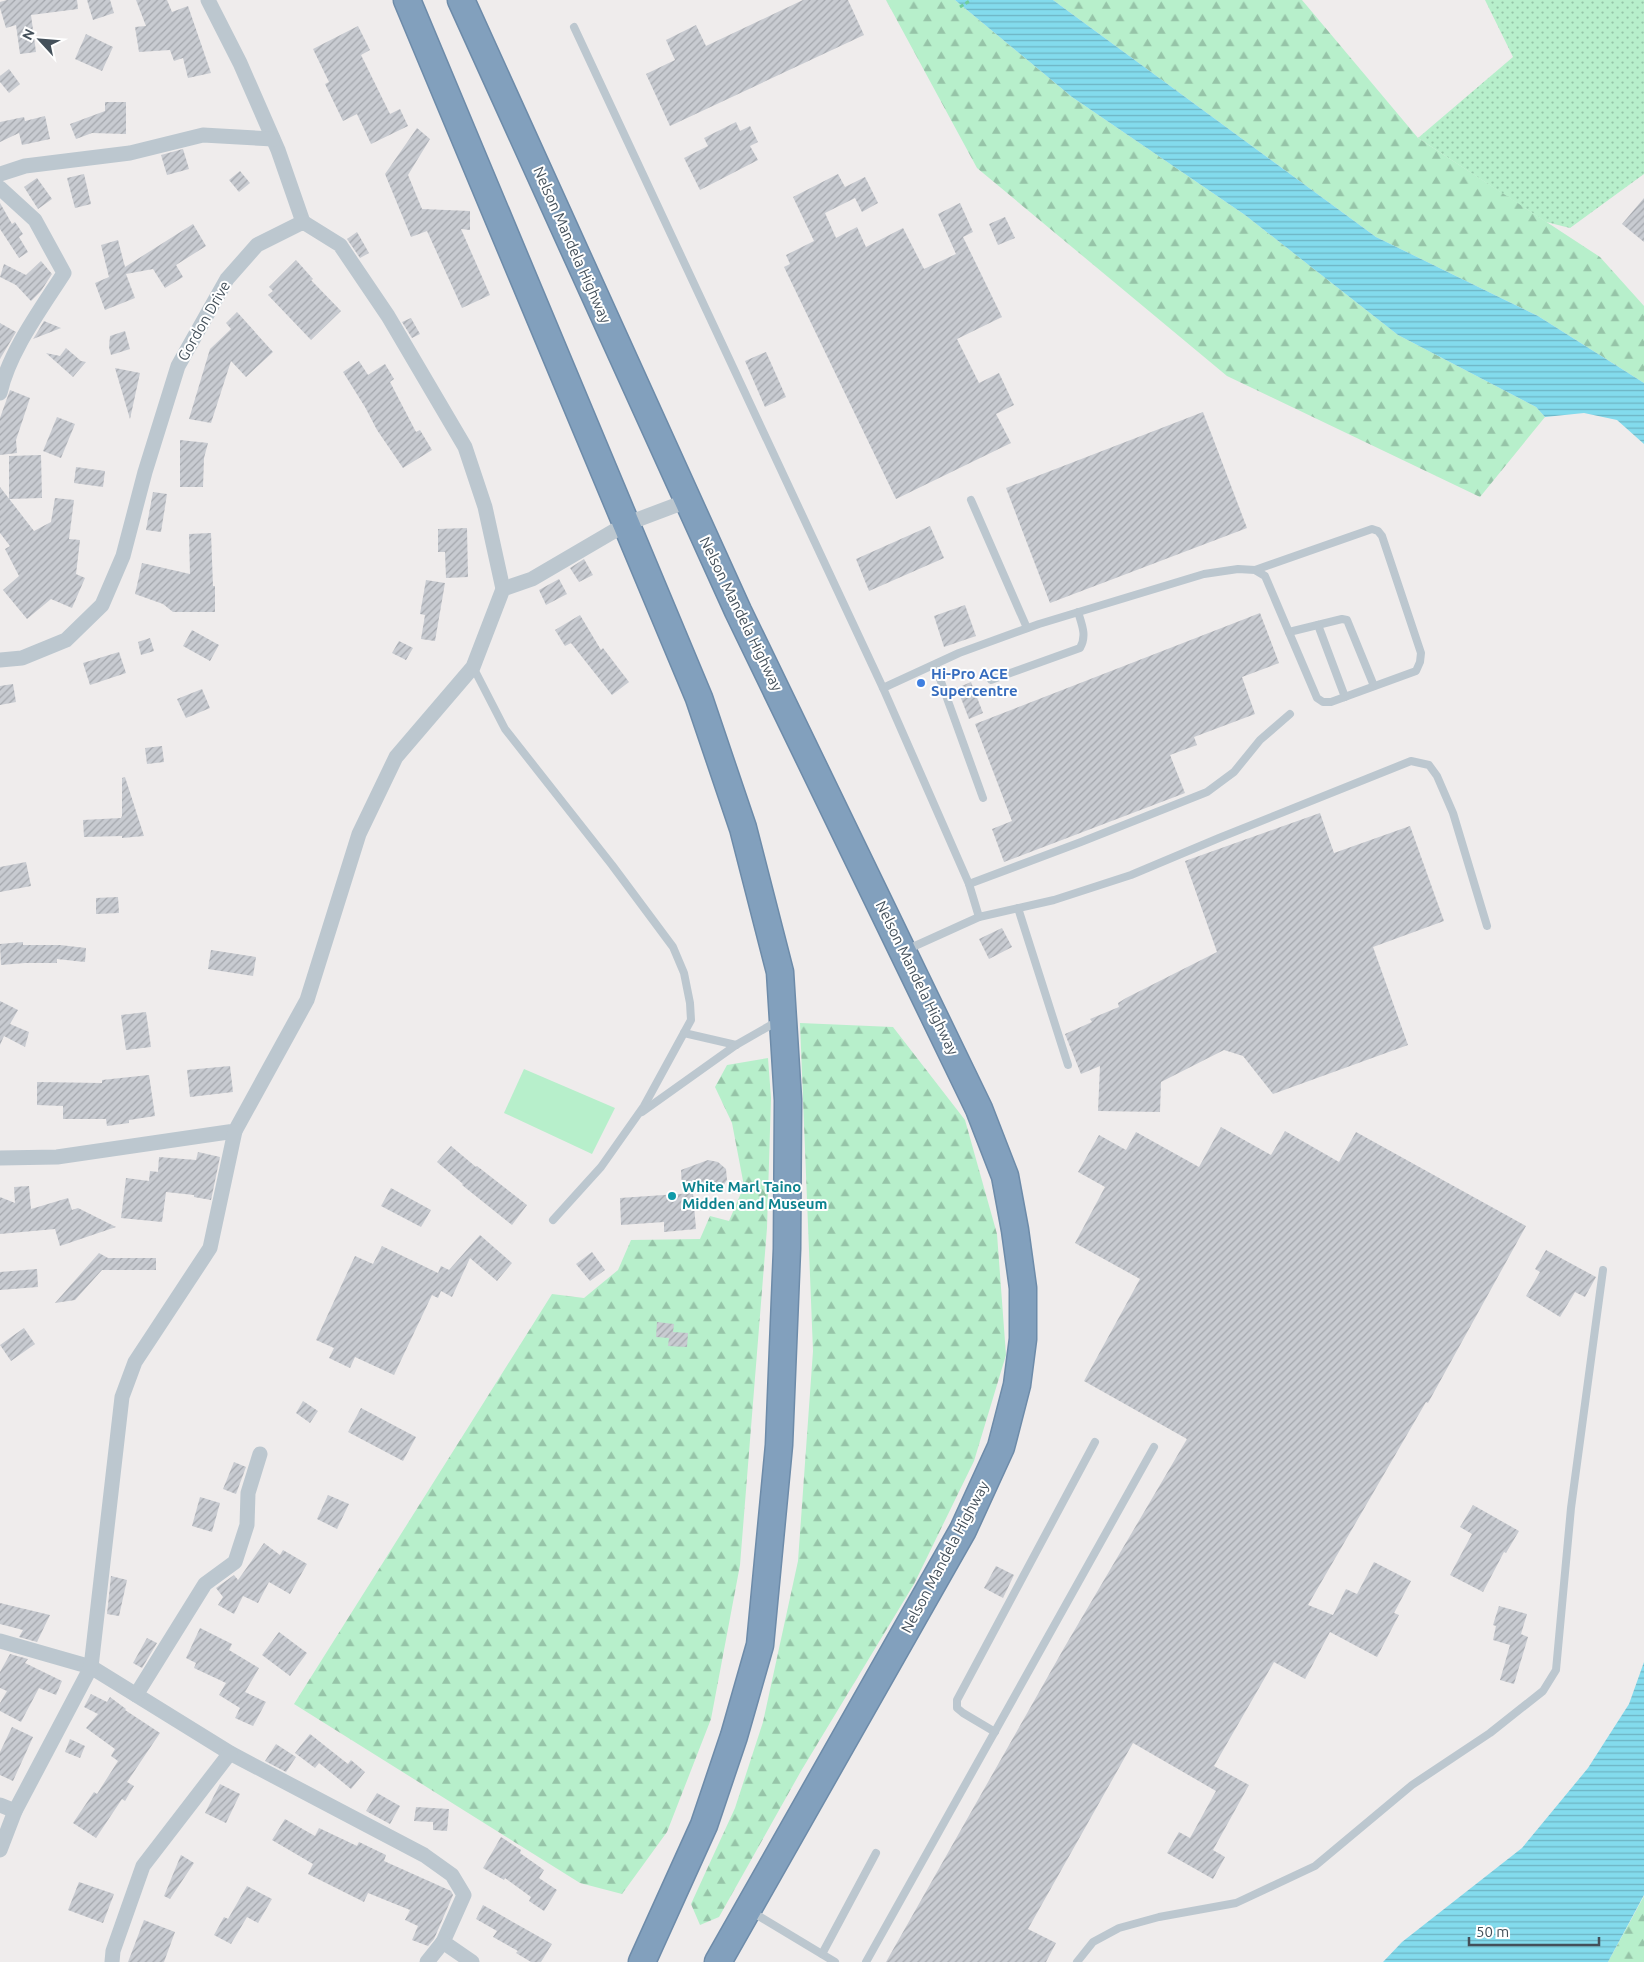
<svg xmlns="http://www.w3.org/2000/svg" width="1644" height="1962" viewBox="0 0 1644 1962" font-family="Ubuntu,sans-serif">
  <defs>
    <pattern id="grass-dots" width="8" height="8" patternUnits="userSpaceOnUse" patternTransform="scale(1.25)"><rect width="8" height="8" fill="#b7efcb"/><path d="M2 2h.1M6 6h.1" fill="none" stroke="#96c4a8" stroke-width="1.8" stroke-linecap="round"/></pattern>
    <pattern id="forest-firs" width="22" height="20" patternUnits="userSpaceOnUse" patternTransform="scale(1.25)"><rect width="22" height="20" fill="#b7efcb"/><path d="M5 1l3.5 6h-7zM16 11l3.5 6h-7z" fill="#96c4a8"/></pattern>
    <pattern id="water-rules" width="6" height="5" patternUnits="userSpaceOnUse" patternTransform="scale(1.25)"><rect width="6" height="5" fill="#83dbed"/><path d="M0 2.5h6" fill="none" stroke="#6db4c3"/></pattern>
    <pattern id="building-hatch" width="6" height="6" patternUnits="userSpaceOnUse" patternTransform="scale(1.25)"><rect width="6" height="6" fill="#c8cbd1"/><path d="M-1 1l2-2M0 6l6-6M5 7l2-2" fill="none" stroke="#a4a7ad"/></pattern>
  </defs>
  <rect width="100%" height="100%" fill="#efecec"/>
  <!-- grass -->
  <polygon fill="url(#grass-dots)" points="1485,0 1644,0 1644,174 1570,228 1546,222 1418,138 1513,57"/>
  <!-- forest -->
  <g fill="url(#forest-firs)">
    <polygon points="886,0 955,0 1072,97 1245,215 1398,335 1536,407 1545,417 1480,497 1227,376 977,168"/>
    <polygon points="1053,0 1302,0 1418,138 1600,257 1644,306 1644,383 1538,316 1376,237"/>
    <polygon points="800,1023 893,1027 965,1120 997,1234 1006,1355 974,1461 914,1584 801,1771 719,1917 700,1925 691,1904 735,1808 763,1722 798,1561 813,1351"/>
    <polygon points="768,1058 771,1098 767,1228 740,1565 711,1719 667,1832 622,1894 580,1883 294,1704 552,1294 584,1298 618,1270 631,1240 700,1239 710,1216 729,1221 744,1186 732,1123 715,1087 727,1065"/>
    <polygon points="1644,1896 1644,1962 1608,1962"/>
  </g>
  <!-- garden -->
  <polygon fill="#b7efcb" points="524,1069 615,1108 592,1154 504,1113"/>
  <!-- water -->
  <g fill="url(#water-rules)">
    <polygon points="955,0 1053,0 1376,237 1538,316 1644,383 1644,444 1617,420 1584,413 1545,417 1536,407 1398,335 1245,215 1072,97"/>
    <polygon points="1644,1662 1644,1895 1608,1962 1383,1962 1402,1942 1522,1848 1588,1768 1629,1704"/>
  </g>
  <!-- building -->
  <g fill="url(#building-hatch)">
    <polygon points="7,0 77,0 78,9 31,15 36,52 20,54 16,25 6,28 0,8 0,2"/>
    <polygon points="87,0 110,0 114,13 93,20"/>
    <polygon points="136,0 167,0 172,12 188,6 211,73 188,78 183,58 174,61 170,50 139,52 135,27 146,26"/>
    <polygon points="803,0 848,0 864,35 670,126 646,74 675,60 666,40 696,25 706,46"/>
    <polygon points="358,26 370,50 361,55 390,114 400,109 408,126 371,144 357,114 343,121 325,84 329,82 313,49"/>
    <polygon points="86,34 113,47 102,71 75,59"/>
    <polygon points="9,69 20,84 9,93 0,82 0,76"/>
    <polygon points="105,102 126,102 126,134 92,133 76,139 70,124 105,111"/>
    <polygon points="45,116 50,139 22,145 19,133 0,142 0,122 24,117 25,121"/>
    <polygon points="736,122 740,131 750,126 758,142 750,146 758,160 700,190 684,158 708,146 704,138"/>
    <polygon points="417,128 430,139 408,175 422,209 470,211 470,230 461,229 490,295 462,308 427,231 411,237 385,174"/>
    <polygon points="183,149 189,169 167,175 161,155"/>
    <polygon points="240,171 250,183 239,192 229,180"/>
    <polygon points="84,174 91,204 75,208 67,178"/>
    <polygon points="838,174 845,187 865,177 878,203 862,212 855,198 825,213 836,238 857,227 866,247 903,228 924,269 956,254 938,214 960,203 973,232 963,237 1002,317 957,339 979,383 999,373 1014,405 996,414 1011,443 896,499 784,267 790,264 786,255 814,241 793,197"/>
    <polygon points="37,178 52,199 38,209 24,187"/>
    <polygon points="1644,198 1644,242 1622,224"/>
    <polygon points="0,203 12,224 15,222 23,234 19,237 28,252 19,258 0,229"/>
    <polygon points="1005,217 1015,238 998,245 989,224"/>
    <polygon points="193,224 206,246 176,265 183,277 165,288 153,269 126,274 135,298 105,310 95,283 109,277 101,245 118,240 125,267"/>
    <polygon points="357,232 369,253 360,258 347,239"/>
    <polygon points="296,260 313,279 311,280 341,311 311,340 268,295 273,291 269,287"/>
    <polygon points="41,261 52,274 41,291 31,301 16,285 0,277 4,264 26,275"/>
    <polygon points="237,312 273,352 246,377 231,361 211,423 189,419 210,349 231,329 226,323"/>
    <polygon points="411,318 420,334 412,338 402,322"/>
    <polygon points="44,321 61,328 33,339 35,336"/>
    <polygon points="0,323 16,332 0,359"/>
    <polygon points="125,331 130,349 111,355 109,347 110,336"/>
    <polygon points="66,348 81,361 86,362 73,377 46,353 60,356"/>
    <polygon points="766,352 786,397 765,407 745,361"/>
    <polygon points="359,361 368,375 385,364 394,379 390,382 416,432 420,430 432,450 403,468 377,430 365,407 343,372"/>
    <polygon points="115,368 140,373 130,419"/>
    <polygon points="10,390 30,398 16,440 17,453 0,455 0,418"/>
    <polygon points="1203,412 1247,528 1050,603 1006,488"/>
    <polygon points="57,417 75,424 61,458 43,451"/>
    <polygon points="180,440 208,443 204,458 203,487 180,487"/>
    <polygon points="41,455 42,498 9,499 9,456"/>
    <polygon points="76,467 105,471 103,487 74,483"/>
    <polygon points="0,487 34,531 51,522 55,498 74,500 69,539 80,540 76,574 85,578 72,608 51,599 27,619 3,590 19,576 5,549 10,546 0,533"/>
    <polygon points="153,492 167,494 161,532 146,530"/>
    <polygon points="930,526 944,558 869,591 856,559"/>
    <polygon points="467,528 468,577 446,578 445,552 438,552 438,529"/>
    <polygon points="211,533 213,586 215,586 215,612 173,612 163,604 135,594 142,563 190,574 189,534"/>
    <polygon points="584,559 593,575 579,582 570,568"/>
    <polygon points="559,579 567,594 546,605 539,590"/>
    <polygon points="426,580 445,583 435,641 421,639 425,615 420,614"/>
    <polygon points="965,605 976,636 944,647 934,616"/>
    <polygon points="1260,613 1279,663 1242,677 1255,714 1194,737 1197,745 1170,755 1185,793 1004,862 992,829 1012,821 975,724"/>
    <polygon points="580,615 601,650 603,648 629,682 612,695 571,643 565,646 555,630"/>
    <polygon points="192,630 219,645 210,661 183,646"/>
    <polygon points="150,638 154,651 141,655 138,642"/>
    <polygon points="399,641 413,648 406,660 392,653"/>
    <polygon points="119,652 126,673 90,685 83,663"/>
    <polygon points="971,682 983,713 969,719 957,688"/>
    <polygon points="13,684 16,702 0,705 0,686"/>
    <polygon points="202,689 210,708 186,718 177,699"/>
    <polygon points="162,746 164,762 147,764 145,748"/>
    <polygon points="125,777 144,836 122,838 122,836 84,837 83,820 121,818 122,816 122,778"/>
    <polygon points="1320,813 1334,853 1410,826 1444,921 1373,947 1408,1045 1273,1094 1243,1056 1224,1050 1161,1082 1160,1112 1098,1111 1100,1066 1081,1074 1065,1034 1092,1022 1090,1019 1119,1007 1118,1003 1126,998 1217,952 1185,861"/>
    <polygon points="26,862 31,886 0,892 0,867"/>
    <polygon points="118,897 119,913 96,914 96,898"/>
    <polygon points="1002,928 1012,947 989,959 979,939"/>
    <polygon points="23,942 23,945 60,945 86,948 85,962 57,959 57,963 25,963 1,965 0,944"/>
    <polygon points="211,950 256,957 253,976 208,969"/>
    <polygon points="0,1001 18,1010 10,1024 29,1032 25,1047 4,1036 0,1045"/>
    <polygon points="146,1012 151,1047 126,1050 121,1015"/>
    <polygon points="230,1066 233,1092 190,1097 187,1070"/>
    <polygon points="149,1075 155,1116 129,1120 129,1123 107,1126 106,1119 63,1119 63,1106 37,1105 37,1082 102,1083 102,1080"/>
    <polygon points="1221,1127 1271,1155 1285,1131 1339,1162 1356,1132 1526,1226 1428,1403 1426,1402 1308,1605 1333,1615 1346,1589 1357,1594 1374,1562 1411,1581 1394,1613 1399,1615 1377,1657 1330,1632 1305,1679 1274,1662 1214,1766 1249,1785 1213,1850 1225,1857 1213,1879 1167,1853 1179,1832 1190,1838 1216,1791 1133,1743 1028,1929 1056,1943 1046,1962 886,1962 1064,1648 1187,1439 1084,1381 1140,1279 1075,1243 1105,1187 1078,1172 1099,1135 1126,1150 1136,1132 1199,1167"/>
    <polygon points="451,1146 476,1167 477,1166 527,1205 512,1225 462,1185 463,1184 437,1162"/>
    <polygon points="198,1152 220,1157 211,1200 194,1197 194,1195 166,1192 162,1222 121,1218 126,1178 149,1181 150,1171 158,1172 159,1157 196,1160"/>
    <polygon points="708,1160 718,1162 726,1169 727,1180 721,1189 711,1192 682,1188 681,1170"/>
    <polygon points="29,1186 31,1209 68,1198 72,1210 78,1208 116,1227 60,1246 55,1229 0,1234 0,1197 15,1203 14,1187"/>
    <polygon points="391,1188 431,1210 421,1227 381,1206"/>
    <polygon points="693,1193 696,1229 664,1232 664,1222 621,1225 620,1198"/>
    <polygon points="480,1235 512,1263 497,1281 470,1258 452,1297 441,1291 438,1298 432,1295 394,1375 355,1357 350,1368 329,1358 334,1348 316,1340 355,1256 373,1264 382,1246 438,1273 441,1266 449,1270"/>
    <polygon points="1546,1250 1596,1277 1585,1297 1575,1292 1560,1317 1526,1296 1540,1272 1535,1269"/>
    <polygon points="592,1252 605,1270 590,1281 576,1264"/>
    <polygon points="99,1253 108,1258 156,1258 156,1270 102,1270 75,1300 55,1303"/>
    <polygon points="37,1269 38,1287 0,1290 0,1272"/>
    <polygon points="657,1322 674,1324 673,1332 688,1333 687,1347 668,1346 669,1338 656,1337"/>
    <polygon points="24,1328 35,1344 11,1361 0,1345"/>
    <polygon points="303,1401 318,1411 310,1423 296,1413"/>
    <polygon points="361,1408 416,1437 403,1461 348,1432"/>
    <polygon points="234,1462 246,1467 236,1494 223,1489"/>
    <polygon points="328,1495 349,1504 337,1529 317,1519"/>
    <polygon points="200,1497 220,1503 212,1532 192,1526"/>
    <polygon points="1473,1505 1519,1531 1506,1553 1504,1552 1483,1592 1450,1575 1472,1534 1460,1527"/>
    <polygon points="264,1543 280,1555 283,1550 307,1564 290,1594 269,1582 258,1603 243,1596 234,1614 218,1605 223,1597 216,1588 234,1575 238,1580"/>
    <polygon points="996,1566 1014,1575 1003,1598 984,1588"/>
    <polygon points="111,1576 127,1580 119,1616 107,1614"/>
    <polygon points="0,1603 50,1615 37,1642 19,1637 23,1630 0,1624"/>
    <polygon points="1499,1606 1527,1614 1521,1634 1528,1637 1514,1684 1500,1680 1510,1645 1493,1640 1496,1626 1493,1625"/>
    <polygon points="200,1628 232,1644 229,1650 259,1668 245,1692 266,1702 253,1726 235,1718 240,1708 219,1695 226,1683 194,1668 196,1663 186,1658"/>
    <polygon points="279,1632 307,1653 290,1676 262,1655"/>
    <polygon points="147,1638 157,1643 142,1668 133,1663"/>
    <polygon points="10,1654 28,1659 25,1663 62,1681 56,1695 39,1688 21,1722 0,1711 0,1703 7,1691 0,1688 0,1672"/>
    <polygon points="91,1694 107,1702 110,1697 126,1709 125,1710 160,1733 127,1782 134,1786 125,1801 122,1799 96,1838 73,1823 94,1792 97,1794 118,1761 111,1756 115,1749 86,1728 98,1714 84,1707"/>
    <polygon points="12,1727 33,1737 13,1781 0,1775 0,1752"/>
    <polygon points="310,1734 348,1764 351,1760 365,1772 351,1789 319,1763 315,1768 295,1753"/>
    <polygon points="70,1739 85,1746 80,1758 65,1752"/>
    <polygon points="276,1744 296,1757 286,1772 265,1761"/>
    <polygon points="220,1784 240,1794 226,1823 205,1813"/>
    <polygon points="377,1793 400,1806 390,1824 366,1811"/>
    <polygon points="416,1807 449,1809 447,1831 433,1830 433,1822 414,1821"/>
    <polygon points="285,1819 315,1836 319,1828 357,1846 359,1842 386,1855 384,1861 451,1891 453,1895 434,1939 428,1946 412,1940 418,1926 405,1920 410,1910 368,1893 364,1902 308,1874 313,1864 272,1840"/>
    <polygon points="501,1837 521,1850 520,1853 544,1870 539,1878 557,1890 544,1911 529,1901 531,1897 505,1878 504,1880 483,1868"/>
    <polygon points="181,1855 194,1863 170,1899 164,1896"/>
    <polygon points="79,1882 114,1894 103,1923 68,1910"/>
    <polygon points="247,1886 272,1899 258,1923 247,1917 231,1944 214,1935 224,1917 228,1919"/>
    <polygon points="483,1905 552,1944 541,1962 531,1962 516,1953 518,1951 493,1937 497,1931 476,1919"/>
    <polygon points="144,1920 175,1932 164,1962 128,1962"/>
  </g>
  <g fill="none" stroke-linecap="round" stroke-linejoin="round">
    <defs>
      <g id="highway">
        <polyline points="407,0 699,698 743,828 780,972 788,1100 787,1249 779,1445 760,1645 734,1736 704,1825 642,1962"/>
        <polyline points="461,0 738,611 979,1109 1005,1176 1015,1230 1023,1288 1023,1339 1017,1385 1001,1447 963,1530 718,1962"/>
      </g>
    </defs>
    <!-- highway casing -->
    <use href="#highway" stroke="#6d8ba9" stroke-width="29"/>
    <!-- path -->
    <polyline stroke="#6fce9c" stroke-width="3" stroke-dasharray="4 2.5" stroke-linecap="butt" points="960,7 971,0"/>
    <!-- lane -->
    <g stroke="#bcc7cf" stroke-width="8">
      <polyline points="574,27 883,688 969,884 979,917 906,950"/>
      <polyline points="971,500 1027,628"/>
      <polyline points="1318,625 1345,697"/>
      <polyline points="1289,632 1342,619 1347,620 1374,686"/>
      <polyline points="935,665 983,798"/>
      <polyline points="473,667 505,729 612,865 673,947 684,973 690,1003 691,1020 644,1106 601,1167 553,1220"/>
      <path d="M991 680 1080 648C1087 636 1082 625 1078 612"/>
      <polyline points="883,688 959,653 1039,624 1204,574 1238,569 1255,570 1265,576 1317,698 1323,702 1331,702 1416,671 1420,662 1421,653 1382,536 1378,531 1372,529 1255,570"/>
      <polyline points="969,884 1081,842 1207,792 1234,772 1260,740 1290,714"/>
      <polyline points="1018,908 1068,1065"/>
      <polyline points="979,917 1054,900 1131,875 1219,838 1411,761 1429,765 1437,776 1453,813 1487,926"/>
      <polyline points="684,1033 736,1045"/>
      <polyline points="642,1112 736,1045 778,1021"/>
      <polyline points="995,1732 963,1713 957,1708 957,1700 1095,1442"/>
      <polyline points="752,1912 835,1962"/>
      <polyline points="822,1954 876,1853"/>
      <polyline points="866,1962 1154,1447"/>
      <polyline points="1077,1962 1093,1942 1119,1928 1159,1917 1236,1903 1315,1866 1412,1785 1490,1733 1543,1691 1556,1670 1571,1508 1603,1270"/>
    </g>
    <!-- street -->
    <g stroke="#bcc7cf" stroke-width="15">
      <polyline points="208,0 240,63 278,150 303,222"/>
      <polyline points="0,174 25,166 130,153 203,135 273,139"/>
      <path d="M0 188 35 220 64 273C41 309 9 352 0 393"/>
      <polyline points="0,660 22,658 66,640 102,605 123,556 145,472 178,366 227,279 257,245 303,222 340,245 388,316 465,447 485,507 503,589"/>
      <polyline points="0,1158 57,1157 235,1131 307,1000 359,834 396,757 473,667 503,589 532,579 626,524 687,501"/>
      <polyline points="0,1641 91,1667 230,1753 424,1855 452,1875 464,1895 443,1942 472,1962"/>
      <polyline points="136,1695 205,1584 235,1562 247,1525 248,1493 260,1454"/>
      <polyline points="0,1805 15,1811"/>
      <polyline points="0,1850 15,1811 91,1667 122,1397 135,1362 210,1248 235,1131"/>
      <polyline points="112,1962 113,1951 143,1866 230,1753"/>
      <polyline points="427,1962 443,1942"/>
    </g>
    <!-- highway -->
    <use href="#highway" stroke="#82a0bd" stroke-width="26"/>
  </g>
  <!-- markers -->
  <circle fill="#3f7fe0" stroke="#fff" stroke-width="2" cx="921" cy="683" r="5"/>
  <circle fill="#0f9aa8" stroke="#fff" stroke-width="2" cx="672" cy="1196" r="5"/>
  <g text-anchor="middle" stroke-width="4" stroke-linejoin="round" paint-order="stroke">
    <!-- street labels -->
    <g font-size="15" fill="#44505a" stroke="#fff">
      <text transform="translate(572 245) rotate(66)" y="5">Nelson Mandela Highway</text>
      <text transform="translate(204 321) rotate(-60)" y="5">Gordon Drive</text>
      <text transform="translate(741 614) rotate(64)" y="5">Nelson Mandela Highway</text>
      <text transform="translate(917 978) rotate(64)" y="5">Nelson Mandela Highway</text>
      <text transform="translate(945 1557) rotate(-62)" y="5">Nelson Mandela Highway</text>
    </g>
    <!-- shop labels -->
    <g font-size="15" font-weight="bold" fill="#366cbe" stroke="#fff" text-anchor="start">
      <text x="931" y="679">Hi-Pro ACE<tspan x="931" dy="17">Supercentre</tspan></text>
    </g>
    <!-- culture labels -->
    <g font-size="15" font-weight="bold" fill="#0d838f" stroke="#fff" text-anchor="start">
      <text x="682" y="1192">White Marl Taino<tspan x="682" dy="17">Midden and Museum</tspan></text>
    </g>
  </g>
  <!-- north arrow -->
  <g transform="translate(40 40) rotate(296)" stroke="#ffffff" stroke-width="4" paint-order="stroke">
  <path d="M0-4L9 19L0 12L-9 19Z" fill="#44505a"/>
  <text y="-8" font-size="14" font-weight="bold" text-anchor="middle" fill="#44505a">N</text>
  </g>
  <!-- scale -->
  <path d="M1469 1937v8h130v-8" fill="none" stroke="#44505a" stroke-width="2.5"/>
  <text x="1476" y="1937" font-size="15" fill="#44505a" stroke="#ffffff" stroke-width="4" paint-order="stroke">50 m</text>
</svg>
